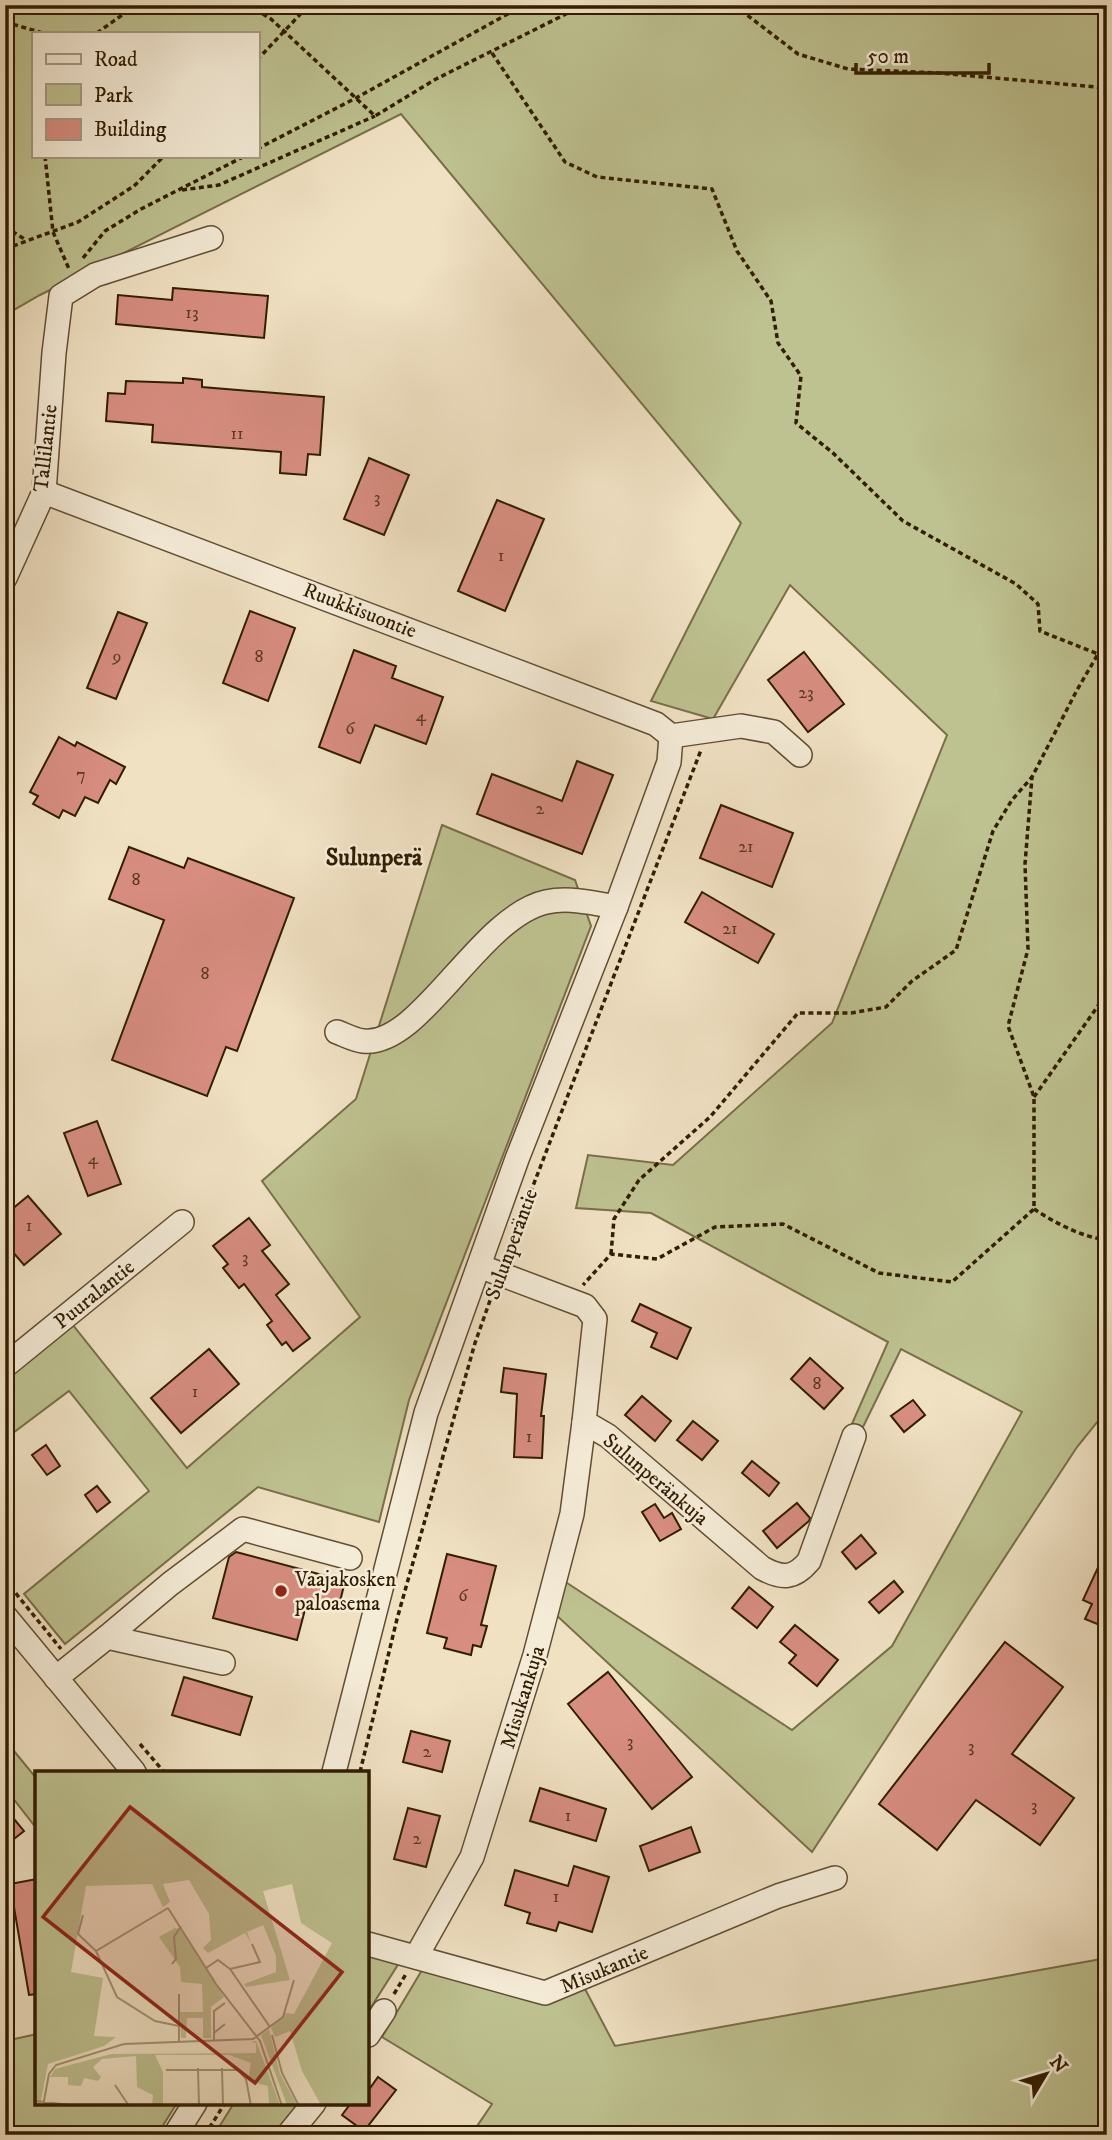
<svg xmlns="http://www.w3.org/2000/svg" width="1112" height="2140" viewBox="0 0 1112 2140" font-family="'IM FELL DW Pica',serif">
  <rect width="100%" height="100%" fill="#f0e1c3"/>
  <filter id="stains"><feTurbulence type="fractalNoise" baseFrequency=".00286" numOctaves="4"/><feColorMatrix values="0 0 0 0 .2 0 0 0 0 .09 0 0 0 0 .02 0 0 0 .5 -.17"/></filter>
  <radialGradient id="worn" r=".72"><stop offset=".6" stop-color="#630" stop-opacity="0"/><stop offset="1" stop-color="#630" stop-opacity=".3"/></radialGradient>
  <!-- green -->
  <g fill="#bec190" stroke="#786f48" stroke-width="2" fill-rule="evenodd">
    <path d="M5 5H1107V1410L1077 1447 812 1852 555 1614 564 1581 792 1730 892 1646 1022 1412 901 1349 862 1429 851 1426 888 1342 651 1213 576 1208 588 1155 673 1165 832 1023 947 735 790 585 713 719 651 701 741 523 401 114 40 295 5 315ZM33 33H257V156H33Z"/>
    <polygon points="442,825 575,880 591,926 409,1400 379,1522 258,1487 65,1644 24,1594 149,1491 69,1391 5,1439 5,1379 72,1324 187,1468 360,1317 262,1181 356,1099"/>
    <polygon points="5,1740 37,1779 37,1829 5,1788"/>
    <polygon points="368,1954 399,1963 368,2012"/>
    <polygon points="1107,1958 1107,2135 471,2135 492,2104 382,2037 422,1970 584,1987 615,2046"/>
    <polygon points="37,2034 37,2103 177,2103 157,2135 5,2135 5,2041"/>
    <polygon points="234,2103 300,2103 274,2135 214,2135"/>
  </g>
  <!-- building -->
  <g fill="#d78d80" stroke="#311d01" stroke-width="2">
    <polygon points="173,288 268,296 264,338 116,324 118,295 172,300"/>
    <polygon points="183,378 202,380 202,387 324,397 320,455 308,454 306,475 280,473 281,452 152,442 153,425 106,421 108,393 125,394 126,381 183,383"/>
    <polygon points="369,458 409,475 384,535 344,519"/>
    <polygon points="497,500 544,519 505,611 458,591"/>
    <polygon points="250,611 295,628 268,701 223,683"/>
    <polygon points="118,612 147,623 116,699 87,688"/>
    <polygon points="354,650 396,666 392,678 443,697 426,744 375,725 360,763 319,747"/>
    <polygon points="804,652 844,704 808,732 768,680"/>
    <polygon points="59,737 75,746 77,742 125,767 116,784 110,780 98,803 85,797 75,816 63,810 59,818 33,804 38,796 30,792"/>
    <polygon points="577,761 613,775 582,854 477,814 492,774 562,801"/>
    <polygon points="721,805 793,833 772,887 700,858"/>
    <polygon points="129,847 184,868 188,858 294,898 237,1051 226,1047 207,1096 112,1060 164,920 109,899"/>
    <polygon points="702,892 774,934 758,963 685,922"/>
    <polygon points="97,1121 121,1184 88,1196 64,1133"/>
    <polygon points="28,1196 61,1234 24,1265 5,1243 5,1215"/>
    <polygon points="249,1218 270,1245 262,1251 289,1284 276,1295 310,1338 293,1351 286,1342 282,1345 267,1325 272,1321 244,1284 239,1288 223,1268 228,1264 213,1246"/>
    <polygon points="640,1304 691,1328 677,1359 651,1347 657,1333 632,1321"/>
    <polygon points="209,1349 239,1384 181,1433 151,1398"/>
    <polygon points="810,1358 843,1388 824,1409 791,1379"/>
    <polygon points="504,1368 546,1374 541,1416 544,1416 542,1458 514,1457 517,1394 501,1392"/>
    <polygon points="642,1396 671,1421 655,1441 625,1415"/>
    <polygon points="913,1400 925,1415 904,1432 891,1416"/>
    <polygon points="693,1421 718,1441 702,1460 677,1440"/>
    <polygon points="46,1445 60,1466 47,1475 32,1455"/>
    <polygon points="752,1461 779,1483 769,1496 742,1473"/>
    <polygon points="97,1486 110,1502 97,1512 85,1495"/>
    <polygon points="797,1503 810,1518 809,1521 777,1548 763,1531"/>
    <polygon points="655,1504 664,1518 672,1513 681,1529 660,1541 642,1512"/>
    <polygon points="861,1535 876,1553 856,1569 842,1552"/>
    <polygon points="1107,1548 1107,1628 1085,1619 1092,1604 1083,1600"/>
    <polygon points="236,1552 345,1581 338,1610 307,1602 297,1640 213,1618 229,1557"/>
    <polygon points="447,1554 496,1566 481,1625 487,1626 481,1647 473,1645 471,1655 444,1648 447,1638 427,1633"/>
    <polygon points="894,1581 903,1592 879,1613 869,1602"/>
    <polygon points="749,1587 773,1607 757,1628 732,1608"/>
    <polygon points="795,1625 838,1660 817,1686 789,1663 796,1655 780,1642"/>
    <polygon points="1005,1642 1063,1687 1012,1754 1074,1798 1040,1845 976,1800 937,1850 879,1804"/>
    <polygon points="608,1672 692,1777 652,1809 568,1704"/>
    <polygon points="184,1677 252,1697 240,1735 172,1715"/>
    <polygon points="411,1731 450,1741 442,1772 403,1762"/>
    <polygon points="540,1788 606,1809 596,1841 530,1821"/>
    <polygon points="5,1808 24,1831 5,1846"/>
    <polygon points="408,1808 440,1816 426,1867 394,1859"/>
    <polygon points="691,1827 700,1852 649,1871 640,1846"/>
    <polygon points="574,1866 609,1877 592,1932 559,1922 556,1931 527,1923 530,1913 505,1905 515,1870 568,1886"/>
    <polygon points="37,1879 37,1994 29,1995 10,1884"/>
    <polygon points="378,2077 396,2090 364,2131 342,2115 351,2103 368,2103 368,2091"/>
  </g>
  <g fill="none" stroke-linecap="round" stroke-linejoin="round">
    <defs>
      <g id="minor">
        <polyline points="44,492 656,724 671,736"/>
        <polyline points="5,578 44,492 54,353 61,296 95,275 211,238"/>
        <polyline points="671,736 741,726 774,732 800,755"/>
        <path d="M337 1032C345 1035 354 1040 363 1041 420 1048 479 917 546 902 569 897 594 903 616 907"/>
        <path d="M479 1266 585 1306 595 1319 584 1422 608 1436 762 1568C782 1579 794 1579 809 1561L854 1436"/>
        <polyline points="5,1366 182,1222"/>
        <polyline points="5,1616 134,1772"/>
        <polyline points="107,1637 170,1584 243,1529 350,1558"/>
        <polyline points="56,1678 107,1637 223,1663"/>
        <polyline points="334,1772 426,1413 517,1159 616,907 669,762 671,736"/>
        <polyline points="368,1944 545,1993 778,1896 835,1878"/>
        <polyline points="416,1957 472,1857 535,1655 572,1514 584,1422"/>
        <polyline points="368,2035 384,2011"/>
        <polyline points="175,2135 195,2103"/>
        <polyline points="288,2135 314,2103"/>
      </g>
    </defs>
    <!-- minor casing -->
    <use href="#minor" stroke="#614e32" stroke-width="26"/>
    <!-- path -->
    <g stroke="#311d01" stroke-width="3.5" stroke-dasharray="5 3.5" stroke-linecap="butt">
      <polyline points="248,5 271,19 375,116 436,79 584,5"/>
      <polyline points="734,5 798,54 848,69 939,73 1097,87 1107,91"/>
      <polyline points="5,22 43,33"/>
      <polyline points="97,33 136,5"/>
      <polyline points="492,53 565,162 597,177 712,189 737,251 771,301 778,343 801,376 796,423 833,453 903,521 1016,584 1038,604 1040,631 1098,654 1077,690 1032,777 1025,864 1028,949 1008,1026 1034,1097 1034,1209 952,1282 879,1273 783,1224 715,1227 657,1259 611,1254 583,1285"/>
      <polyline points="257,60 309,5"/>
      <polyline points="257,149 356,98 524,5"/>
      <polyline points="45,156 53,232 69,269"/>
      <polyline points="182,190 219,185 375,116"/>
      <polyline points="5,227 26,240"/>
      <polyline points="5,249 78,222 134,186 164,156"/>
      <polyline points="83,258 105,231 141,209 245,156"/>
      <polyline points="1098,654 1107,643"/>
      <polyline points="1034,1097 1107,993"/>
      <path d="M1034 1209C1055 1223 1082 1237 1107 1240"/>
      <polyline points="611,1254 614,1219 639,1180 710,1117 798,1013 851,1013 886,1007 912,981 956,950 993,831 1012,800 1032,777"/>
      <polyline points="506,1256 701,750"/>
      <polyline points="5,1580 61,1649"/>
      <polyline points="140,1744 164,1772"/>
      <polyline points="360,1772 397,1619 475,1343 493,1292"/>
      <polyline points="394,1994 406,1974"/>
      <polyline points="205,2135 225,2103"/>
    </g>
    <!-- minor -->
    <use href="#minor" stroke="#f5ecd8" stroke-width="23"/>
  </g>
  <!-- markers -->
  <circle fill="#8f2418" stroke="#f5ecd8" stroke-width="2.5" cx="281" cy="1591" r="7"/>
  <g text-anchor="middle" stroke-width="5" stroke-linejoin="round" paint-order="stroke">
    <!-- number labels -->
    <g font-size="18" fill="#5a3921">
      <text x="192" y="318">13</text>
      <text x="237" y="439">11</text>
      <text x="377" y="503">3</text>
      <text x="501" y="561">1</text>
      <text x="117" y="662">9</text>
      <text x="259" y="662">8</text>
      <text x="806" y="698">23</text>
      <text x="421" y="721">4</text>
      <text x="350" y="734">6</text>
      <text x="81" y="780">7</text>
      <text x="540" y="814">2</text>
      <text x="746" y="852">21</text>
      <text x="136" y="885">8</text>
      <text x="730" y="934">21</text>
      <text x="205" y="979">8</text>
      <text x="93" y="1164">4</text>
      <text x="29" y="1231">1</text>
      <text x="245" y="1263">3</text>
      <text x="817" y="1389">8</text>
      <text x="195" y="1397">1</text>
      <text x="529" y="1442">1</text>
      <text x="463" y="1601">6</text>
      <text x="630" y="1747">3</text>
      <text x="971" y="1752">3</text>
      <text x="427" y="1757">2</text>
      <text x="1034" y="1811">3</text>
      <text x="568" y="1821">1</text>
      <text x="417" y="1844">2</text>
      <text x="556" y="1902">1</text>
    </g>
    <!-- street labels -->
    <g font-size="21" fill="#311d01" stroke="#f5ecd8">
      <text transform="translate(45 448) rotate(-84)" y="7">Tallilantie</text>
      <text transform="translate(360 610) rotate(21)" y="7">Ruukkisuontie</text>
      <text transform="translate(511 1244) rotate(-70)" y="7">Sulunperäntie</text>
      <text transform="translate(94 1294) rotate(-39)" y="7">Puuralantie</text>
      <text transform="translate(656 1479) rotate(40)" y="7">Sulunperänkuja</text>
      <text transform="translate(522 1697) rotate(-73)" y="7">Misukankuja</text>
      <text transform="translate(604 1969) rotate(-23)" y="7">Misukantie</text>
    </g>
    <!-- poi labels -->
    <g font-size="21" fill="#311d01" stroke="#f5ecd8" text-anchor="start">
      <text x="295" y="1586">Vaajakosken<tspan x="295" dy="24">paloasema</tspan></text>
    </g>
    <!-- quarter labels -->
    <g font-size="24" font-weight="bold" fill="#311d01" stroke="#f5ecd8">
      <text x="374" y="865">Sulunperä</text>
    </g>
  </g>
  <!-- overview -->
  <g transform="translate(35 1771)">
    <rect width="334" height="334" fill="#f0e1c3"/>
    <path d="M0 0H334V334H286L267 300 255 260 240 266 236 257 250 242 259 243 297 172 266 152 257 113 228 120 255 209 211 216 209 213 241 201V185L228 154 212 161 216 172 210 162 173 182 168 177 176 169 174 143 154 109 128 113 135 131 128 136 117 113 51 115 36 201 68 207 59 265 81 266 69 275 13 293 5 334H0ZM140 157 146 159 189 226 176 236V267H168V247H152L151 267H146L145 241H168L167 213 146 211 145 196 124 166ZM234 258 245 303 262 334H252L226 264ZM221 270 245 334H234L233 315 213 310 216 292 194 284H120L128 301V334H117L118 324 102 316 101 285 67 288 58 296 66 306 63 310 49 307 46 315 33 314V306H15L20 298 76 283 221 282V272L216 271Z" fill="#bec190"/>
    <path fill="none" stroke="#a49375" stroke-width="2" d="M133 137 181 213 225 270 247 335M48 144 43 163 61 180 82 226 120 250 144 255M61 180 133 137M137 193 141 188 139 166 146 155M171 197 183 189 195 198 225 191 217 173M195 198 235 256M144 223V271M179 262V240L190 232M237 264 247 302 264 335M179 270V262L190 253M163 297 164 335M187 297 188 335M131 299H203L211 308 216 335M80 314 94 335M0 330 44 335M8 335 14 303 21 294 89 273 218 268 248 246 259 209"/>
    <path fill="#8f2418" fill-opacity="0.15" stroke="#8f2418" stroke-width="3.5" d="M95 36 307 201 220 312 8 146Z"/>
    <rect width="334" height="334" fill="none" stroke="#311d01" stroke-width="3.5"/>
  </g>
  <!-- margin -->
  <rect width="1112" height="2140" fill="none" stroke="#f0e1c3" stroke-width="28"/>
  <rect x="7" y="7" width="1098" height="2126" fill="none" stroke="#311d01" stroke-width="3.5"/>
  <rect x="14" y="14" width="1084" height="2112" fill="none" stroke="#311d01" stroke-width="2"/>
  <!-- legend -->
  <rect x="32" y="32" width="228" height="126" fill="#f5ecd8" stroke="#a79982" stroke-width="2"/>
  <rect x="46" y="54" width="35" height="10" fill="#f5ecd8" stroke="#a79982" stroke-width="2"/>
  <text x="94" y="66" font-size="21" fill="#311d01">Road</text>
  <rect x="46" y="84" width="35" height="21" fill="#bec190" stroke="#a79982" stroke-width="2"/>
  <text x="94" y="102" font-size="21" fill="#311d01">Park</text>
  <rect x="46" y="119" width="35" height="21" fill="#d78d80" stroke="#a79982" stroke-width="2"/>
  <text x="94" y="136" font-size="21" fill="#311d01">Building</text>
  <!-- north arrow -->
  <g transform="translate(1046 2074) rotate(52)" stroke="#f5ecd8" stroke-width="5" paint-order="stroke">
  <path d="M0-5L12 26L0 18L-12 26Z" fill="#311d01"/>
  <text y="-10" font-size="19" font-weight="bold" text-anchor="middle" fill="#311d01">N</text>
  </g>
  <!-- scale -->
  <path d="M856 63v10h133v-10" fill="none" stroke="#311d01" stroke-width="3.5"/>
  <text x="867" y="63" font-size="21" fill="#311d01" stroke="#f5ecd8" stroke-width="5" paint-order="stroke">50 m</text>
  <rect width="100%" height="100%" filter="url(#stains)"/>
  <rect width="100%" height="100%" fill="url(#worn)"/>
</svg>
